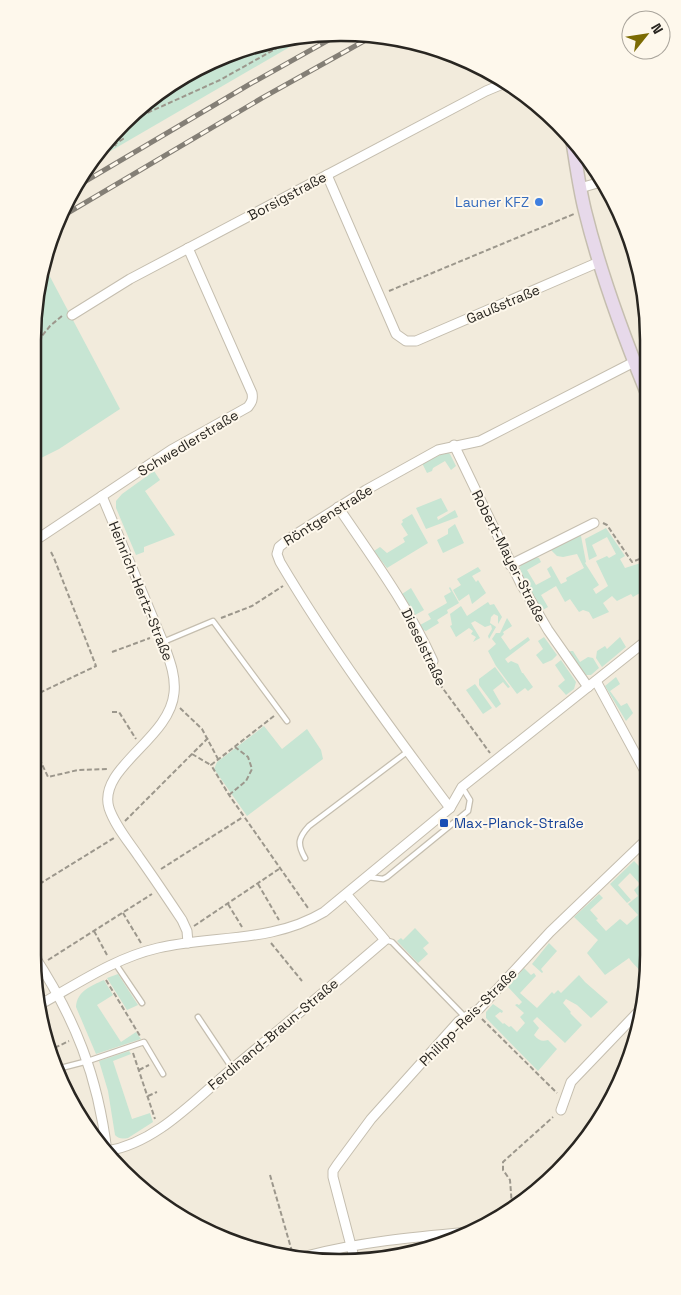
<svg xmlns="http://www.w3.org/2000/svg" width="681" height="1295" viewBox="0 0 681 1295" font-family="'Space Grotesk',sans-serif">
  <rect width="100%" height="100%" fill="#f2ebdc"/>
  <!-- green -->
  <g fill="#c7e5d3">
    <polygon points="300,41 102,156 138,109 242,49"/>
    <polygon points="47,271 120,409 59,449 33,462 33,321"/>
    <polygon points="447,452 450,454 456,466 451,470 445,461 433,468 432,471 427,473 422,463"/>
    <polygon points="154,471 160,480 145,491 175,535 144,547 144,552 136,555 116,508 116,501 122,494"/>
    <polygon points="441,498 448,511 437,517 438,520 455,510 458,517 426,529 416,508"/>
    <polygon points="412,514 428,543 387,568 374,551 380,547 387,553 405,542 403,538 408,535 401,524 403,522 402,520"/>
    <polygon points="455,524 464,543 443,553 437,540 448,534 448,529"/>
    <path d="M606 528 625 556 620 559 625 568 647 561V589L633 597 631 594 617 601 612 596 603 603 609 612 593 619 589 612 583 610 579 612 570 599 565 602 556 586 541 595 548 607 541 611C536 602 516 576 520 567 522 562 528 559 533 556L539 558 541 562 527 570 536 585 551 577 547 569 551 566 561 584 567 581 566 578 584 568 577 554 563 557 557 556 550 549 577 536H581L586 562 585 563 599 585 593 589 596 594 608 586 596 561 607 556 609 558 616 554 607 537 592 545 597 556 589 560 585 539Z"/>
    <polygon points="478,567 481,571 472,576 476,582 478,580 486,593 472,604 469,594 459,601 453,590 461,585 457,579"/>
    <polygon points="450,587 459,603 447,610 448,613 437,620 439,623 426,631 423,630 420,625 431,619 428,614 447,603 444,596 451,592 449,588"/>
    <polygon points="411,588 424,610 415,615 402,594"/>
    <polygon points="488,602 490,605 494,604 502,617 498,624 498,616 494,614 491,617 490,623 496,627 489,639 488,636 492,629 491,625 485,627 475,621 471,623 480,638 473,642 476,637 471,634 473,631 469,628 456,637 450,626 452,625 450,614 461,606 467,616"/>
    <polygon points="507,618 512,626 503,632 504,634 501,637 510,650 528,637 530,640 505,659 508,663 511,661 518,664 522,673 523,673 533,687 528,691 525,688 517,694 496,666 488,651 496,644 492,639 496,633 500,633"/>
    <polygon points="544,637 557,655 552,660 543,664 536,655 543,649 538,641"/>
    <polygon points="620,637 626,647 602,667 596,658 597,651 605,646 607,649"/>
    <polygon points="571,651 573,651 580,662 588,657 593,658 599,668 591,675 586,675 568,652"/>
    <polygon points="561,660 576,682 574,689 566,695 558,686 565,680 555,665"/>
    <polygon points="495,667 510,687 508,688 503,682 493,690 501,704 496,708 479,685 479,679"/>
    <polygon points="616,677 620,684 610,691 621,706 627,703 633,713 626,721 605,686"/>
    <polygon points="475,684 492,708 483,714 466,690"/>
    <polygon points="264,726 282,749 307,729 321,750 323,759 247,816 214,769 217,762"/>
    <path d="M634 861 648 875V940L646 941 648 944 639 950C649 967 650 967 645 986 642 982 644 979 641 974 638 966 633 965 629 958L605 975 587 953 598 940 574 917 599 894 603 898 590 910 598 919 596 920 606 931 620 919 627 925 638 915 628 904 638 896 634 890 640 884 630 873 618 885 631 900 627 903 610 884Z"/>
    <polygon points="415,928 429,943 423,948 428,954 418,963 397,941 401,938 403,940"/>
    <polygon points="549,943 557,951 541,969 543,972 542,973 532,964"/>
    <path d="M524 968 531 975 534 973 536 976 520 993 537 1008 552 992 554 994 558 990 561 993 579 975 585 982 608 1002 591 1018 577 1005 566 999 563 1003 571 1012 570 1013 582 1025 565 1043 537 1017 533 1021 539 1028 534 1035C538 1040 542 1042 548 1040L557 1049 538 1071 486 1018V1012L493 1004 503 1011 502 1013 500 1012 495 1016 503 1024 504 1023 509 1027 511 1026 517 1032 525 1023 520 1017 524 1013 515 1005 517 1004 519 1005 522 1002 508 987Z"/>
    <polygon points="118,974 138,1005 127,1010 107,978"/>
    <path d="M104 980 113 995 97 1005 121 1042 136 1032 141 1039 96 1054 76 1007C77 991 91 986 104 980Z"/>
    <path d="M129 1051 131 1054 113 1061 132 1119 150 1113 153 1122 128 1138C122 1139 119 1139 115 1135L108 1091 99 1061Z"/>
  </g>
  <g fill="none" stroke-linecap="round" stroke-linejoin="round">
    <defs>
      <g id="lane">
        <polyline points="637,365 646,361"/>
        <polyline points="163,642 213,621 287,721"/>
        <path d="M305 858C297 844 298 838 309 826L407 752"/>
        <polyline points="368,877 383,879 387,877 468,811 470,800 462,787"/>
        <polyline points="385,940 392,942 465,1017"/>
        <polyline points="115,963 142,1003"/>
        <polyline points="198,1017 232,1068"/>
        <polyline points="57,1069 88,1061 144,1042 163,1074"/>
      </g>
      <g id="street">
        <polyline points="327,175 396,334 406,341 416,341 599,262"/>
        <polyline points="580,188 601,182"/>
        <polyline points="72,315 130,279 486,91 505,83"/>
        <polyline points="454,445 521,584 548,630 588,687"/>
        <path d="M102 496 163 642C169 659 176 675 174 693 170 739 97 768 109 808 115 826 129 842 139 857 154 878 168 899 182 920L187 931 188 943"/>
        <path d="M338 507C372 557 408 606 433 661"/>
        <path d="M33 542 171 450 248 407C252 402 253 399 252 393L188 248"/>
        <polyline points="510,565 594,523"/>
        <polyline points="596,681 647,775"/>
        <path d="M450 808C390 728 331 648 280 562L277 554 279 547 290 538 366 490 438 450 480 441 634 362"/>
        <path d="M33 954C75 1018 98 1076 107 1152"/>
        <path d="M41 1004C79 983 115 958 158 948 215 935 272 943 324 912L450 808 462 787 647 640"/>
        <polyline points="561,1110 571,1082 638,1012"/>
        <path d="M107 1151C157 1143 195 1099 233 1068 284 1026 335 983 385 940L347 895"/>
        <path d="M306 1256C359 1242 414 1237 469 1232"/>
        <polyline points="355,1261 333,1177 333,1171 337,1165 371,1119 459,1021 479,1009 550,932 647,839"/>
      </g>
      <path id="secondary" d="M572 139C576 163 579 187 585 211 600 272 622 332 646 391"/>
    </defs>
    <!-- lane casing -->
    <use href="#lane" stroke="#c5beaf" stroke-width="7"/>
    <!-- street casing -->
    <use href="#street" stroke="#c5beaf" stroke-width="11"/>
    <!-- secondary casing -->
    <use href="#secondary" stroke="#c5beaf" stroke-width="15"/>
    <!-- path -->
    <g stroke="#9c978c" stroke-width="2" stroke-dasharray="5 2.5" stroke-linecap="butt">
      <polyline points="127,122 220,80 286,43"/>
      <polyline points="116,146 115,144 123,139 119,133"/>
      <polyline points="389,291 574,214"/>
      <polyline points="33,347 50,326 62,316"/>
      <polyline points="603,523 607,525 632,562 647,556"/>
      <polyline points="221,618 252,606 283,586"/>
      <polyline points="112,652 150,638"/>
      <polyline points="434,670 436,679 490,753"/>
      <polyline points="33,677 38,694"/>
      <polyline points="33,696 96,666 54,558 51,552"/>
      <polyline points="180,708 202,729 218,759"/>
      <polyline points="112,712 119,712 136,739"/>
      <polyline points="274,716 211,765 229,795 308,908"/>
      <polyline points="33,745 48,777 78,770 108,769"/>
      <polyline points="192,754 211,765"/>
      <polyline points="229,795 246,781 252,769 248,757 235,747"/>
      <polyline points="125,821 208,738"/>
      <polyline points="161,869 243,817"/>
      <polyline points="258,884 279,920"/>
      <polyline points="33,888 114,838"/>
      <polyline points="228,904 242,927"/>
      <polyline points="123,913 141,943"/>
      <polyline points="194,926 279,869"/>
      <polyline points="94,931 107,955"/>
      <polyline points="271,943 302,981"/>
      <polyline points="48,960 152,894"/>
      <polyline points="106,980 140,1036"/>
      <polyline points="482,1019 557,1093"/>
      <polyline points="48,1051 69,1041"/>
      <polyline points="133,1053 155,1119"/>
      <polyline points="139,1070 149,1065"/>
      <polyline points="148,1096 157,1092"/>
      <polyline points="270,1175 293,1255"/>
      <polyline points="512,1206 510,1180 503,1170 503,1162 553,1117"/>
    </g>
    <!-- lane -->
    <use href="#lane" stroke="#fff" stroke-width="4.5"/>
    <!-- street -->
    <use href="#street" stroke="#fff" stroke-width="9"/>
    <!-- secondary -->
    <use href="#secondary" stroke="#e7d9ea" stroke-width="12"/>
    <defs>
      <g id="rail">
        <polyline points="79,185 250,84 334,37"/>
        <polyline points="61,217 262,98 373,36"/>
      </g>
    </defs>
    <!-- rail casing -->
    <use href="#rail" stroke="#847f76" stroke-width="5"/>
    <!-- rail -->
    <use href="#rail" stroke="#fef8ec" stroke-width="3" stroke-dasharray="9" stroke-linecap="butt"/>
  </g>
  <!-- markers -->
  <circle fill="#3f7fe0" stroke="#fef8ec" stroke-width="2" cx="539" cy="202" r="5"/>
  <rect fill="#1a4fb4" stroke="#fef8ec" stroke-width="2" x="439" y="818" width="10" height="10" rx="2.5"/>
  <g text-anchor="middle" stroke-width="4" stroke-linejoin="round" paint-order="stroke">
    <!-- street labels -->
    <g font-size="14" fill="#292621" stroke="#fef8ec">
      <text transform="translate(287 196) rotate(-28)" y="5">Borsigstraße</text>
      <text transform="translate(503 304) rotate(-23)" y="5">Gaußstraße</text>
      <text transform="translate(188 443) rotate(-31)" y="5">Schwedlerstraße</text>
      <text transform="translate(328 515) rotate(-32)" y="5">Röntgenstraße</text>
      <text transform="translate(509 556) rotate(63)" y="5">Robert-Mayer-Straße</text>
      <text transform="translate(141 591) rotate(68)" y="5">Heinrich-Hertz-Straße</text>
      <text transform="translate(424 647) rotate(64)" y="5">Dieselstraße</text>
      <text transform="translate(468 1017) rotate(-45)" y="5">Philipp-Reis-Straße</text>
      <text transform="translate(273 1034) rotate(-40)" y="5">Ferdinand-Braun-Straße</text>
    </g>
    <!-- shop labels -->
    <g font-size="14" fill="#366cbe" stroke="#fef8ec" text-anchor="end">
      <text x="529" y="207">Launer KFZ</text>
    </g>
    <!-- transit labels -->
    <g font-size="14" fill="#164399" stroke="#fef8ec" text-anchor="start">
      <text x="454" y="828">Max-Planck-Straße</text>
    </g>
  </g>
  <!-- crop -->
  <path d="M0 0H681V1295H0ZM340 41H341A299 299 0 0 1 640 340V955A299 299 0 0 1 341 1254H340A299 299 0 0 1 41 955V340A299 299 0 0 1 340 41Z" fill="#fef8ec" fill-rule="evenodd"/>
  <path fill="none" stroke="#292621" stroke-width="2.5" d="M340 41H341A299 299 0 0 1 640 340V955A299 299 0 0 1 341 1254H340A299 299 0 0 1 41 955V340A299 299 0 0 1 340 41Z"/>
  <!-- north arrow -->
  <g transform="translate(646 35) rotate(60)"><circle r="24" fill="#fef8ec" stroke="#a9a49b"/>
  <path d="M0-4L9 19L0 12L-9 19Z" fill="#7c6b03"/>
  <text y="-8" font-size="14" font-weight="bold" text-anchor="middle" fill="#292621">N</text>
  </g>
</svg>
